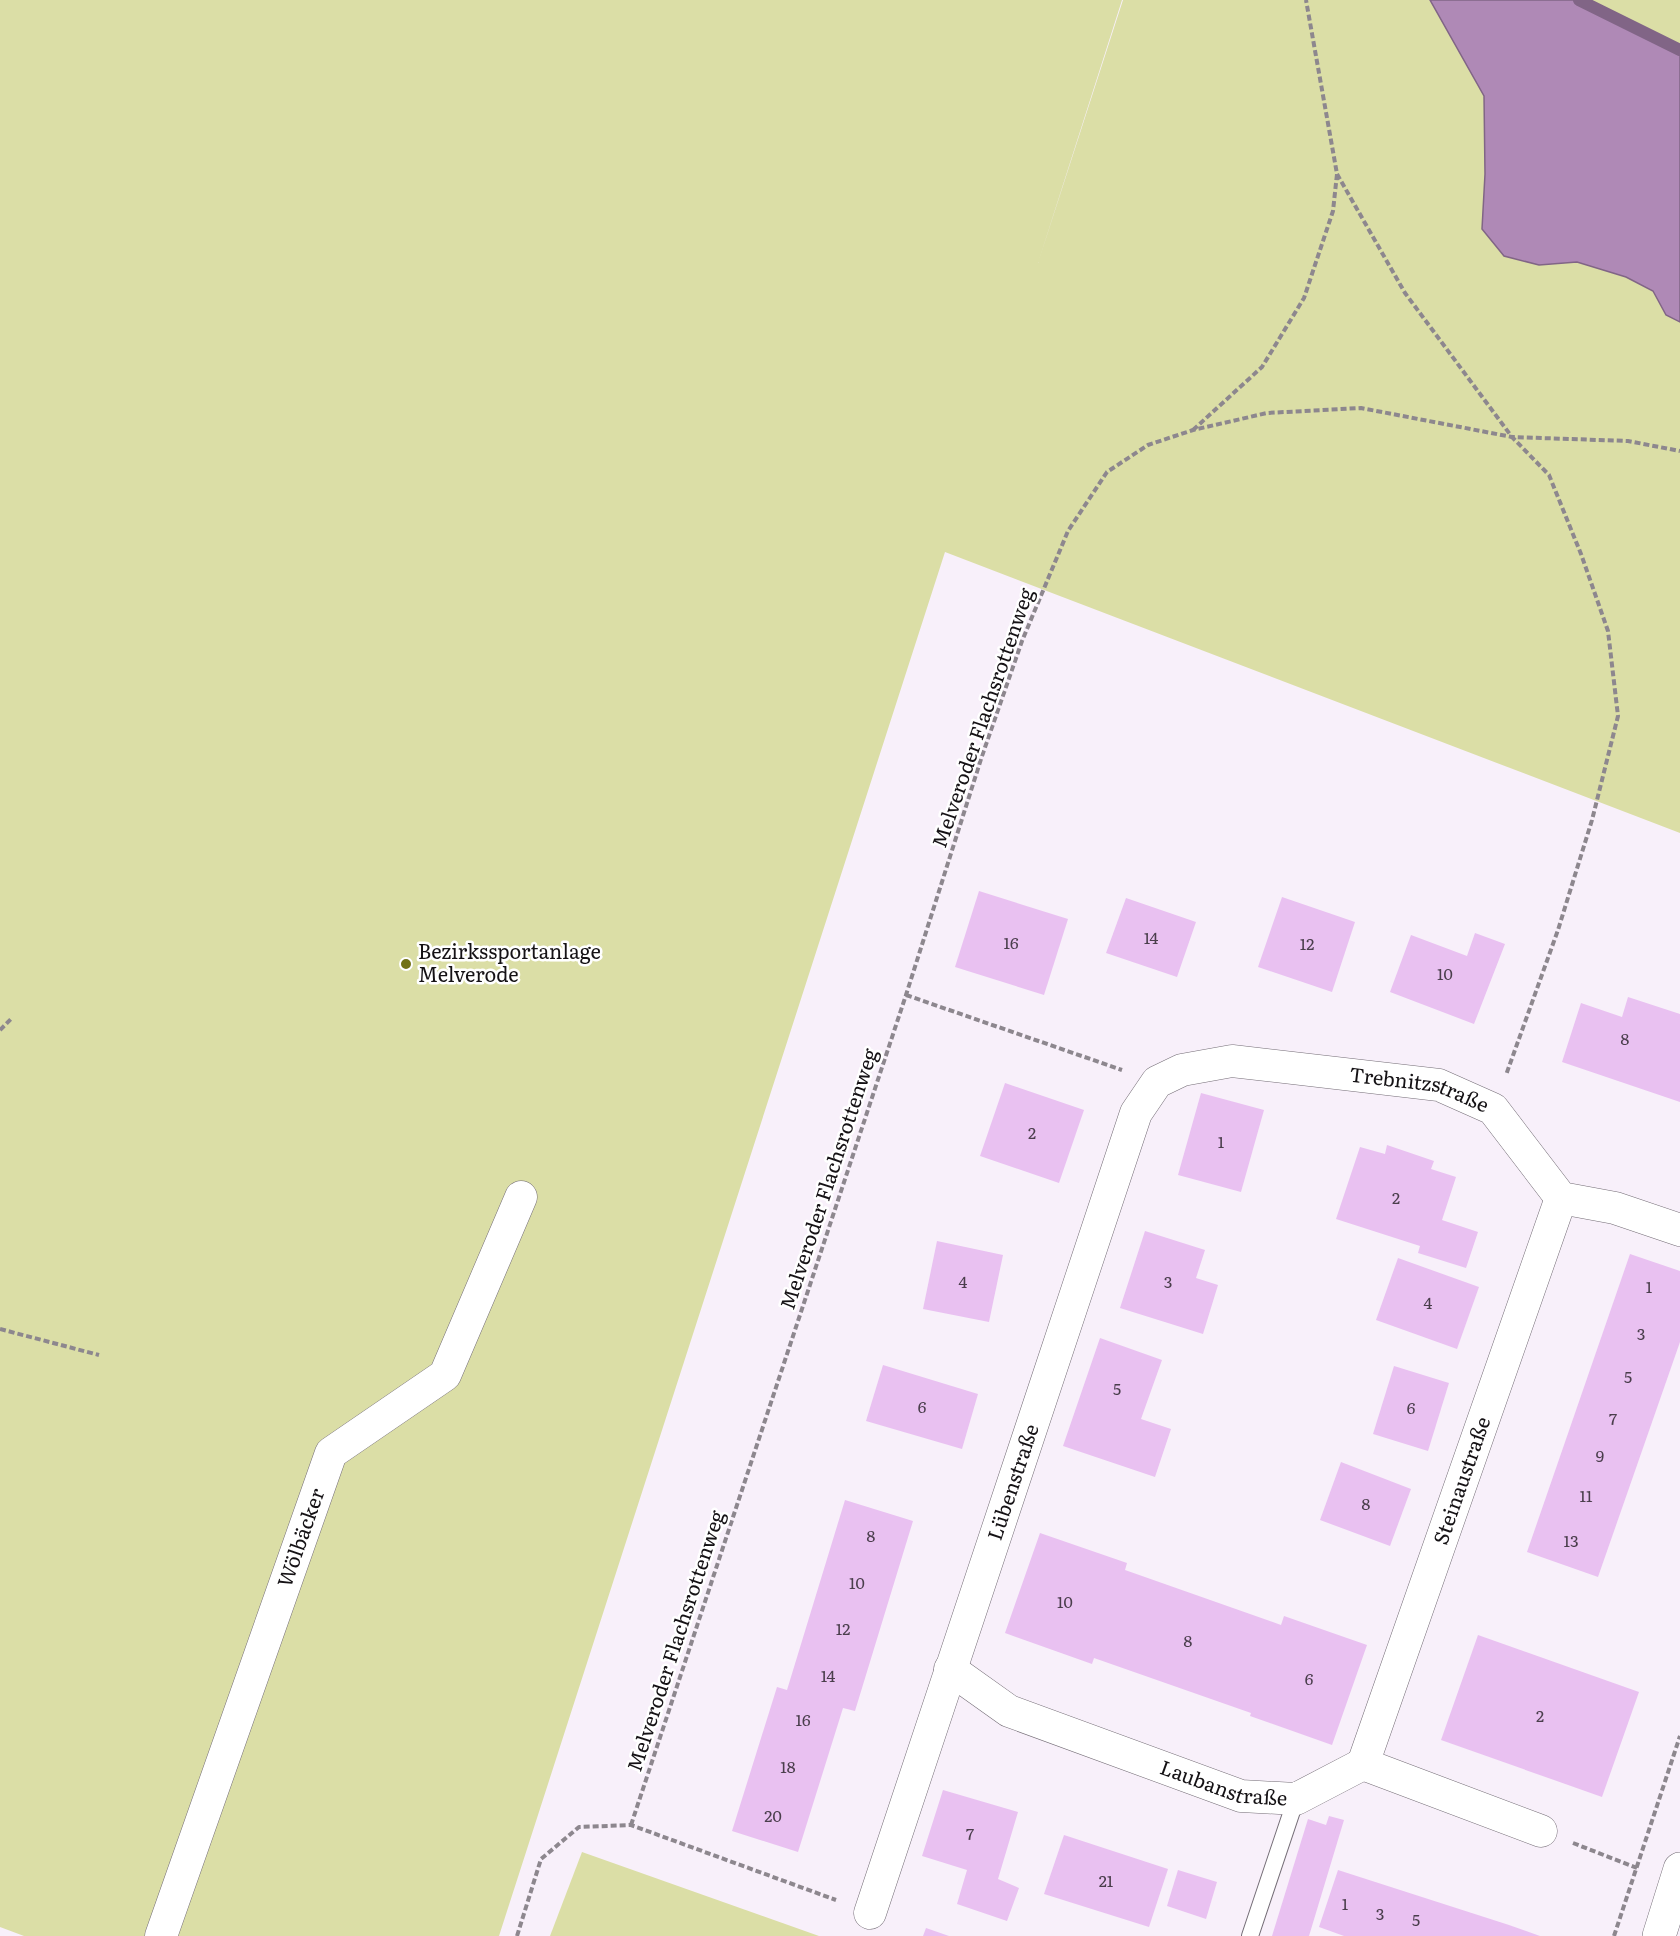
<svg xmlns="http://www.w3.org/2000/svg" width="1680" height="1936" viewBox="0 0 1680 1936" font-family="Literata,serif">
  <rect width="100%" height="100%" fill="#f8f0fa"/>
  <!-- green -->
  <g fill="#dbdea6">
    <polygon points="0,0 1122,0 1038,263 1123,0 1680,0 1680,833 945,552 499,1936 24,1936 0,1927"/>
    <polygon points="582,1852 819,1936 550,1936"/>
  </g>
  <!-- water -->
  <polygon fill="#af89b6" stroke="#816586" stroke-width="1.5" points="1430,0 1579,0 1680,50 1680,322 1666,315 1653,291 1626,277 1577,262 1539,265 1504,256 1482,229 1485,174 1484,96"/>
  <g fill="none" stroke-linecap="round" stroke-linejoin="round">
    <!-- stream -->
    <polyline stroke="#816586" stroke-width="12" points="1579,0 1680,50"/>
  </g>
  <!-- building -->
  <g fill="#e9c1f1">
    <polygon points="979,891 1068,919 1044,995 955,967"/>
    <polygon points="1282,897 1355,922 1332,992 1258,967"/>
    <polygon points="1126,898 1196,922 1177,977 1106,953"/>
    <polygon points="1475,933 1505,944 1474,1024 1390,992 1411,935 1467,956"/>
    <polygon points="1628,997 1680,1014 1680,1102 1562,1062 1581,1003 1622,1017"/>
    <polygon points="1005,1083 1084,1110 1059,1183 980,1156"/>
    <polygon points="1201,1093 1264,1110 1241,1192 1178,1175"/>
    <polygon points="1387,1145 1434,1161 1431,1169 1456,1177 1442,1220 1478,1232 1466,1268 1418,1253 1420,1246 1336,1219 1360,1147 1385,1154"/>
    <polygon points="1145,1231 1205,1250 1196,1278 1218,1285 1203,1334 1120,1308"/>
    <polygon points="937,1241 1003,1255 989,1322 923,1309"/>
    <polygon points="1630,1254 1680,1271 1680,1342 1598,1577 1527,1552"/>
    <polygon points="1398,1258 1479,1287 1457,1349 1376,1320"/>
    <polygon points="1100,1338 1162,1360 1141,1419 1171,1429 1155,1477 1063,1446"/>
    <polygon points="883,1365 978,1394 962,1449 866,1421"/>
    <polygon points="1394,1366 1449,1383 1428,1451 1373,1434"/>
    <polygon points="1341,1462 1411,1489 1390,1546 1320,1520"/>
    <polygon points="845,1500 913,1521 855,1711 843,1708 798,1852 732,1831 777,1687 787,1690"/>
    <polygon points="1040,1533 1127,1563 1125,1570 1281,1625 1284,1616 1367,1645 1332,1745 1250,1716 1251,1713 1094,1658 1092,1664 1005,1633"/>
    <polygon points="1478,1635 1639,1692 1602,1797 1441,1740"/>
    <polygon points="943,1790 1018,1812 998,1879 1019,1888 1007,1921 957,1904 967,1870 922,1856"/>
    <polygon points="1329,1816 1344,1820 1309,1936 1272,1936 1308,1819 1326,1825"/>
    <polygon points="1064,1835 1168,1869 1149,1927 1044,1894"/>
    <polygon points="1178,1870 1217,1882 1206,1919 1167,1906"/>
    <polygon points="1338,1870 1509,1925 1540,1936 1344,1936 1319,1927"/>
    <polygon points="926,1928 949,1936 923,1936"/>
  </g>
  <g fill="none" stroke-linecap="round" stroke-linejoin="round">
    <defs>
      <polyline id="lane" points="1250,1936 1296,1799"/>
      <g id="street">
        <path id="s1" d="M950 1669 1009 1711 1241 1796 1296 1799 1363 1764 1541 1831"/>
        <path id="s2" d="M1363 1764 1561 1198"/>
        <path id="s3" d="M870 1913 1136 1113 1157 1082 1182 1070 1232 1061 1439 1085 1493 1109 1561 1198 1615 1208 1680 1230"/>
        <path id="s4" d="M161 1936 331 1453 445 1375 521 1197"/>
      </g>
      <polyline id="secondary" points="1659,1936 1680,1869"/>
    </defs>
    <!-- lane casing -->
    <use href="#lane" stroke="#746d76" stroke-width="18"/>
    <!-- street casing -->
    <use href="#street" stroke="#746d76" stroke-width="33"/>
    <!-- secondary casing -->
    <use href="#secondary" stroke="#746d76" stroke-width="34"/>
    <!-- path -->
    <g stroke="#8d878e" stroke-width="4" stroke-dasharray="6 3" stroke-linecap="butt">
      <polyline points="1337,174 1405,293 1512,437 1549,475 1581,554 1608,631 1618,716 1592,820 1558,930 1506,1075"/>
      <polyline points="1193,430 1262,367 1304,298 1333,211 1337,174 1306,0"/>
      <polyline points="906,995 1122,1070"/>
      <polyline points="0,1030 12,1018"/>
      <polyline points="0,1329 99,1355"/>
      <polyline points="631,1825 906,995 982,756 1022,641 1068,531 1107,472 1148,445 1193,430 1267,413 1361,408 1512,437 1628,441 1680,451"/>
      <polyline points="1573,1843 1637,1868"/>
      <polyline points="517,1936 541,1859 579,1827 631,1825 836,1900"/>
      <polyline points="1614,1936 1680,1736"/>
    </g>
    <!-- lane -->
    <use href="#lane" stroke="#fff" stroke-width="16"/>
    <!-- street -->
    <use href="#street" stroke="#fff" stroke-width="32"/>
    <!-- secondary -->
    <use href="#secondary" stroke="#fff" stroke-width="33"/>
  </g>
  <!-- markers -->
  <circle fill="#717115" stroke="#fff" stroke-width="2" cx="406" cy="964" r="6"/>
  <g text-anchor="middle" stroke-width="5" stroke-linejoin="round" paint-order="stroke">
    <!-- number labels -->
    <g font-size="16" fill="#4a3e4c">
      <text x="1151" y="944">14</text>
      <text x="1011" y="949">16</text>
      <text x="1307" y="950">12</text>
      <text x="1445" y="980">10</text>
      <text x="1625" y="1045">8</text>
      <text x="1032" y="1139">2</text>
      <text x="1221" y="1148">1</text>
      <text x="1396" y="1204">2</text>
      <text x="963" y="1288">4</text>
      <text x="1168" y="1288">3</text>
      <text x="1649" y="1293">1</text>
      <text x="1428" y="1309">4</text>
      <text x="1641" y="1340">3</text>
      <text x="1628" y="1383">5</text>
      <text x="1117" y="1395">5</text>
      <text x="922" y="1413">6</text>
      <text x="1411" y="1414">6</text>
      <text x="1613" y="1425">7</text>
      <text x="1600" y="1462">9</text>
      <text x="1586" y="1502">11</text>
      <text x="1366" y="1510">8</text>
      <text x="871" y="1542">8</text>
      <text x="1571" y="1547">13</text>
      <text x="857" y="1589">10</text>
      <text x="1065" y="1608">10</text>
      <text x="843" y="1635">12</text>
      <text x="1188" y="1647">8</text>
      <text x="828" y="1682">14</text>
      <text x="1309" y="1685">6</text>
      <text x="1540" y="1722">2</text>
      <text x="803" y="1726">16</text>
      <text x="788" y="1773">18</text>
      <text x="773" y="1822">20</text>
      <text x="970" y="1840">7</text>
      <text x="1106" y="1887">21</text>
      <text x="1345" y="1910">1</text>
      <text x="1380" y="1920">3</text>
      <text x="1416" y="1926">5</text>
    </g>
    <!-- street labels -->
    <g font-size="20" fill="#151215" stroke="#fff">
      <text transform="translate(983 718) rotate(-71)" y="7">Melveroder Flachsrottenweg</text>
      <text dy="7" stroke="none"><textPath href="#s3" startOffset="1149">Trebnitzstraße</textPath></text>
      <text transform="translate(829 1179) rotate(-72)" y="7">Melveroder Flachsrottenweg</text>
      <text dy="7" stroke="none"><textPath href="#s2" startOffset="300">Steinaustraße</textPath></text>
      <text dy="7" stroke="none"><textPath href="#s3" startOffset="454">Lübenstraße</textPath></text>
      <text dy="7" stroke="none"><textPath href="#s4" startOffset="422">Wölbäcker</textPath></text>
      <text transform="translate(676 1641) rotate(-72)" y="7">Melveroder Flachsrottenweg</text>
      <text dy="7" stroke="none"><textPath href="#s1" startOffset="300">Laubanstraße</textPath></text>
    </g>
    <!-- poi labels -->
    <g font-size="20" fill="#151215" stroke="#fff" text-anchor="start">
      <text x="418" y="959">Bezirkssportanlage<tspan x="418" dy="23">Melverode</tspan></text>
    </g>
  </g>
</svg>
